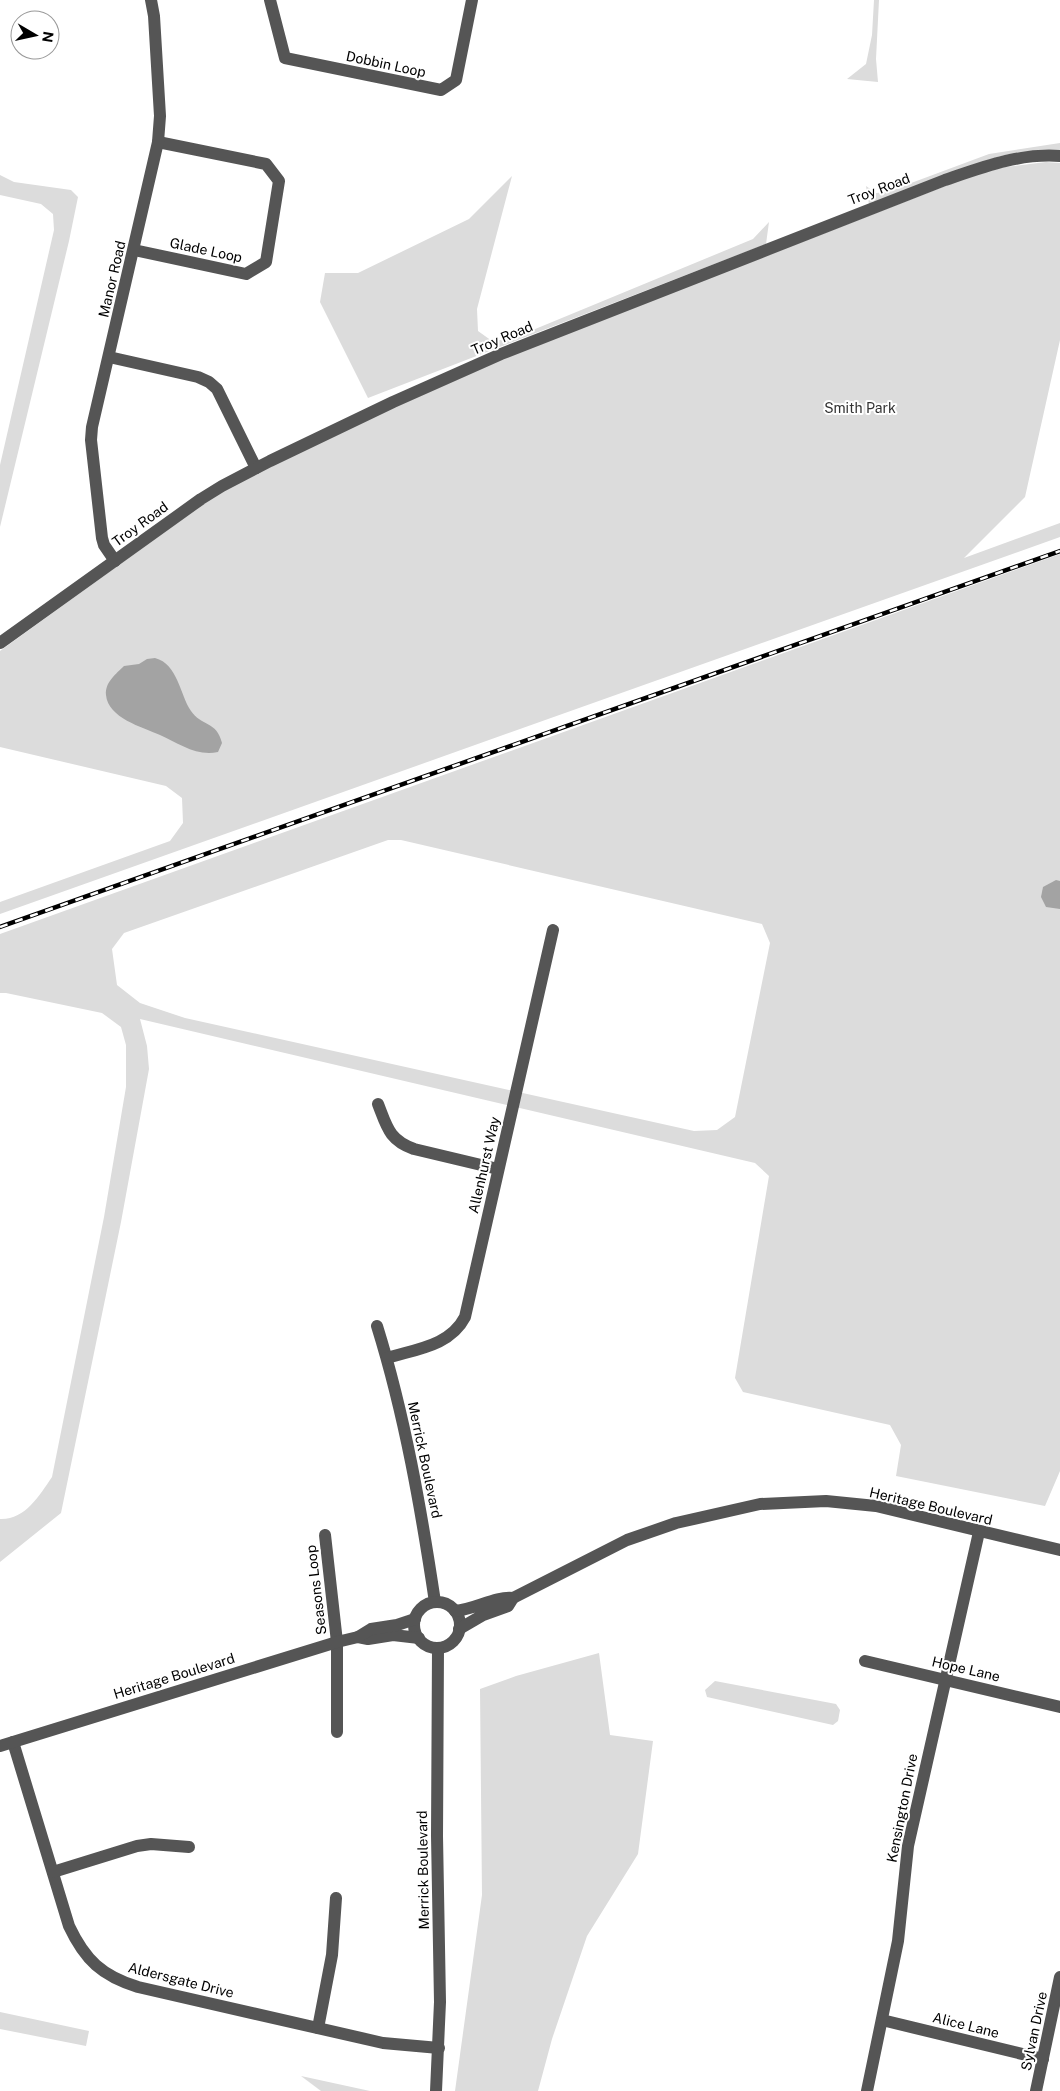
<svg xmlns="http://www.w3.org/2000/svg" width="1060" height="2091" viewBox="0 0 1060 2091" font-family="'Public Sans',sans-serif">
  <rect width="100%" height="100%" fill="#fff"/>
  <!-- green -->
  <g fill="#dcdcdc" fill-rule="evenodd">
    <polygon points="874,0 879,0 876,59 878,82 847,79 866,64 872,35"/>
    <polygon points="1060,143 1060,151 1018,152 997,157 869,204 866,186 876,193 887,192 989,154"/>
    <polygon points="1046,162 1060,163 1060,340 1025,497 964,558 1060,523 1060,537 0,914 0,902 170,841 183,823 182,798 166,786 0,747 0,651 232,483 453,378 989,169"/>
    <polygon points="0,175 14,182 71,190 78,197 69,241 0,527 0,465 54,230 53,214 41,204 0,195"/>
    <polygon points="512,176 477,309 478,331 492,341 511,339 753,239 769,222 766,244 368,398 320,302 325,273 358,273 469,219"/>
    <path d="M1060 554V1471L1045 1506 896 1476 901 1445 890 1425 743 1392 735 1378 769 1176 755 1163 140 1019 147 1046 149 1069 121 1222 61 1513 0 1562V1519C25 1520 39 1496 52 1477L104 1217 126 1087V1045L121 1027 102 1013 6 993H0V934ZM388 840H401L762 924 770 943 735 1117 717 1130 694 1131 185 1018 140 1003 117 985 112 949 124 933Z"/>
    <polygon points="599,1653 610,1735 653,1741 638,1854 587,1936 552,2039 538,2091 455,2091 482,1895 480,1689 516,1676"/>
    <polygon points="715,1681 836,1704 840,1710 838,1721 833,1725 707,1697 705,1690"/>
    <polygon points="0,2012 89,2031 86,2046 0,2029"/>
    <polygon points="301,2076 370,2091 321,2091"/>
  </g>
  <!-- water -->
  <g fill="#a3a3a3">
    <path d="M155 658C178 664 180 695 191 711 201 726 217 721 222 743L218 752C197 757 178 743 160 735 142 727 108 718 106 695 105 682 116 674 124 666L139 664 147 659Z"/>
    <polygon points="1056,880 1060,881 1060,909 1046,907 1041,897 1043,887"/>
  </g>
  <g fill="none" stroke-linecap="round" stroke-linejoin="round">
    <!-- minor -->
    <g stroke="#555" stroke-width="12">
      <polyline points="270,0 285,58 441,90 456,80 472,0"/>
      <polyline points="134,250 246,274 266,262 279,181 266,164 158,142"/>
      <polyline points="109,357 198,377 209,382 217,389 256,468"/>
      <polyline points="115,561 104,545 102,538 91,440 92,427 158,142 160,116 154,16 151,0"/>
      <path d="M0 643 201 499 222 486 270 461 393 402 501 354 945 180C983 167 1019 153 1060 156"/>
      <path d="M378 1104C387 1127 389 1140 414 1149L498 1169"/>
      <path d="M377 1326C405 1416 421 1509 435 1602"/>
      <path d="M387 1358C416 1349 450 1346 465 1317L553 930"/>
      <polyline points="325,1535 337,1642 337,1732"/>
      <polyline points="513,1598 627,1540 676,1523 760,1504 826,1501 876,1506 1060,1550"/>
      <circle cx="437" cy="1625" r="23"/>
      <path d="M455 1611C476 1609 495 1596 513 1598L508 1606 483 1615 459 1629"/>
      <polyline points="358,1637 368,1639 393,1635 419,1638"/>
      <polyline points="865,1661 1060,1707"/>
      <path d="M13 1742 69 1926C85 1960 102 1976 138 1987L383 2043 439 2048"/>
      <polyline points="0,1746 337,1642 358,1637 371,1629 397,1625 415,1619"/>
      <polyline points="53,1872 137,1846 151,1844 189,1847"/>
      <polyline points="882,2020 1043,2059"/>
      <polyline points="318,2028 332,1955 336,1898"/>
      <polyline points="436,2091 440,2002 437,1836 438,1648"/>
      <polyline points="867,2091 898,1941 908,1846 979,1532"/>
      <polyline points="1036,2091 1060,1977"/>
    </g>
    <defs>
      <polyline id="rail" points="0,927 1060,551"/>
    </defs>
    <!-- rail casing -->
    <use href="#rail" stroke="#000" stroke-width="4.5"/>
    <!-- rail -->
    <use href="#rail" stroke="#fff" stroke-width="2.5" stroke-dasharray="8" stroke-linecap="butt"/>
  </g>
  <g text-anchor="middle" stroke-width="4" stroke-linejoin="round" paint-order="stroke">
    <!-- street labels -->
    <g font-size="14" fill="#000" stroke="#fff">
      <text transform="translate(386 64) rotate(12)" y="5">Dobbin Loop</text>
      <text transform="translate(879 189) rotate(-21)" y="5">Troy Road</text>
      <text transform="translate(206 250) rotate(12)" y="5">Glade Loop</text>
      <text transform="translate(112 279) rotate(-77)" y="5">Manor Road</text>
      <text transform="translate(502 338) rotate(-23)" y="5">Troy Road</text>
      <text transform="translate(140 524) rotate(-36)" y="5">Troy Road</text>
      <text transform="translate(484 1165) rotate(-77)" y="5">Allenhurst Way</text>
      <text transform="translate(425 1460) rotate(78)" y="5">Merrick Boulevard</text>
      <text transform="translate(931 1506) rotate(13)" y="5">Heritage Boulevard</text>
      <text transform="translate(316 1590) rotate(-97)" y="5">Seasons Loop</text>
      <text transform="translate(966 1669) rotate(13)" y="5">Hope Lane</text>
      <text transform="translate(174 1676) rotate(-17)" y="5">Heritage Boulevard</text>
      <text transform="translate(902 1808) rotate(-79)" y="5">Kensington Drive</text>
      <text transform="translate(423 1870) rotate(-91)" y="5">Merrick Boulevard</text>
      <text transform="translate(181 1980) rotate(14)" y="5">Aldersgate Drive</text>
      <text transform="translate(966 2025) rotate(14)" y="5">Alice Lane</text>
      <text transform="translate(1034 2031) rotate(-78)" y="5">Sylvan Drive</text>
    </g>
    <!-- park labels -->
    <g font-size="14" fill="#333" stroke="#fff">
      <text x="860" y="413">Smith Park</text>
    </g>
  </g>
  <!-- north arrow -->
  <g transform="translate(35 35) rotate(99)"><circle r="24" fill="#ffffff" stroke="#999999"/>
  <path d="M0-4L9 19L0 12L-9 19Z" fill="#000000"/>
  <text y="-8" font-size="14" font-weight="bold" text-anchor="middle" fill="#000000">N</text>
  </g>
</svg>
